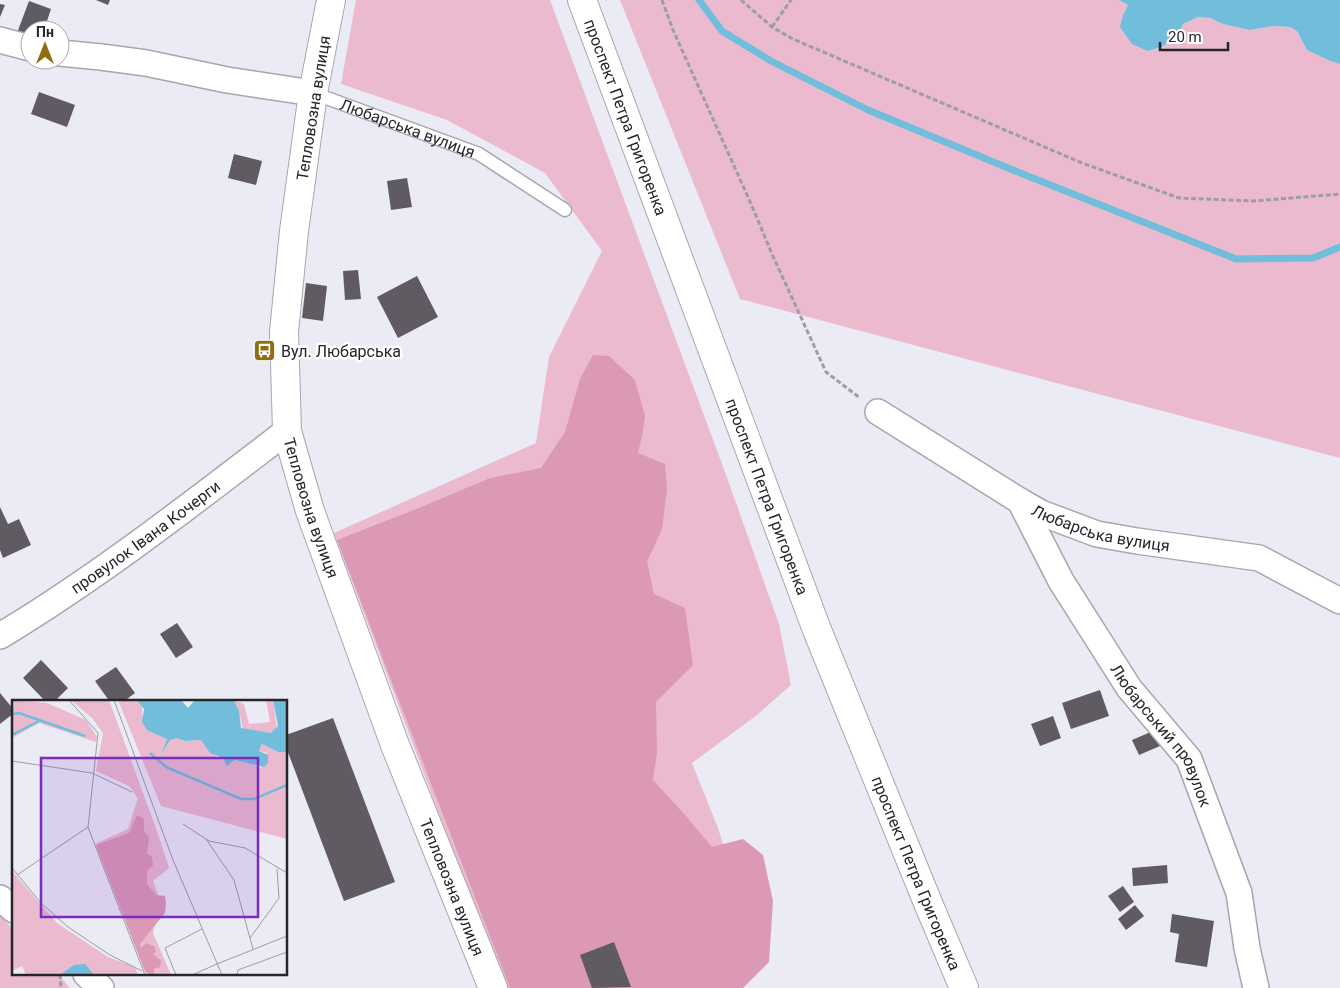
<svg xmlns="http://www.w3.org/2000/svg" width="1340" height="988" viewBox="0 0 1340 988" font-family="Roboto,sans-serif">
  <rect width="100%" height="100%" fill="#ebebf5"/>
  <!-- green -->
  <g fill="#ebbace">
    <polygon points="356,0 550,0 725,472 779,624 791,685 757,715 692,763 718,828 738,891 718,988 504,988 334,533 536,443 549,357 602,251 545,173 447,120 341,84"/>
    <polygon points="620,0 1119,0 1128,5 1123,15 1148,51 1163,47 1176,38 1183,24 1198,17 1210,18 1223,24 1250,30 1274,26 1290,27 1297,31 1307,50 1330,61 1340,64 1340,458 740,299"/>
    <polygon points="0,916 14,930 14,974 58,974 70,988 0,988"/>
  </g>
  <!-- forest -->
  <polygon fill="#dc99b6" points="593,355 609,356 635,380 645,416 643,431 638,453 665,464 667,490 662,529 647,562 654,594 685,608 693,665 656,702 657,753 653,780 685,815 712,847 743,839 763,855 773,901 769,962 743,988 510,988 337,540 419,508 490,478 541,468 565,432 580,379"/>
  <!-- water -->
  <polygon fill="#70bddc" points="1119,0 1340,0 1340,64 1330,61 1307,50 1297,31 1290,27 1274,26 1250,30 1223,24 1210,18 1198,17 1183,24 1176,38 1162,47 1148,51 1132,44 1120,27 1123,15 1128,5"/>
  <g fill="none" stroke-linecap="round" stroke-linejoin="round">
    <!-- stream -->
    <polyline stroke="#70bddc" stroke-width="7" points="699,0 722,31 771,61 868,110 1013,170 1236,259 1313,258 1340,247"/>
  </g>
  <!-- building -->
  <g fill="#605a62">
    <polygon points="96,0 110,0 108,5"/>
    <polygon points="29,1 51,9 44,30 30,30 30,38 17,33"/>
    <polygon points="0,4 5,5 0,17"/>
    <polygon points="39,92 75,105 67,127 31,114"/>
    <polygon points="234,154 262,161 256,185 228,178"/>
    <polygon points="407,178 412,207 391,210 387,181"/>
    <polygon points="358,270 361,299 345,300 343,271"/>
    <polygon points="417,276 438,317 398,338 377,297"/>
    <polygon points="306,283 327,286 323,321 302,318"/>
    <polygon points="0,507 8,524 19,519 31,545 3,558 0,550"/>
    <polygon points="177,623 193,647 176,658 160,634"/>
    <polygon points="41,660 68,688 54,702 46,702 23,678"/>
    <polygon points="116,667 135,693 123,702 110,702 95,681"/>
    <polygon points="1100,690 1109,716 1071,729 1062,703"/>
    <polygon points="0,693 14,710 14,713 0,724"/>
    <polygon points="1053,716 1061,738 1040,746 1031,724"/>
    <polygon points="333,718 395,882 344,901 286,747 286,735"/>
    <polygon points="1153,731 1160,746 1139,755 1132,740"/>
    <polygon points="1167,865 1168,883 1133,886 1132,868"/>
    <polygon points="1123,886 1134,902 1120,912 1108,896"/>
    <polygon points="1135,905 1144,916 1126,930 1118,919"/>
    <polygon points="1172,914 1214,921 1207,967 1175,962 1179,934 1170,932"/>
    <polygon points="614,942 631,987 592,988 580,955"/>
  </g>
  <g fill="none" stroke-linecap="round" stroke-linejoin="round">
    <defs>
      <g id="lane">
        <path id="s1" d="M313 93 479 154 565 210"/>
      </g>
      <g id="street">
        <polyline points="0,40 30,48"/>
        <polyline points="60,53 101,57 146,63 227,80 313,93"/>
        <path id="s2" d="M878 412 1020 501 1041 513 1097 534 1137 541 1259 558 1340 601"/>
        <path id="s3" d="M1020 501 1061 581 1129 688 1189 759 1239 893 1247 948 1256 988"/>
        <path id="s4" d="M0 636C101 575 194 502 287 431"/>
        <polyline points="0,898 14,910"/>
        <polyline points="86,974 101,988"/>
      </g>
      <g id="secondary">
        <path id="s5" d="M331 0 313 93 294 231 284 332 287 431 310 511 395 745 493 988"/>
        <path id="s6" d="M582 0 817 630 928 903 964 988"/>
      </g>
    </defs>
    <!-- lane casing -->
    <use href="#lane" stroke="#a7a6b0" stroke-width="15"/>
    <!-- street casing -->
    <use href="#street" stroke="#a7a6b0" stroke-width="28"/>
    <!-- secondary casing -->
    <use href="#secondary" stroke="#a7a6b0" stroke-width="30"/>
    <!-- path -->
    <g stroke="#9d9da5" stroke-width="3" stroke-dasharray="5 2.5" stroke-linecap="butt">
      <polyline points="662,0 673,30 752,206 772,254 826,372 860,398"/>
      <polyline points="741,0 772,27 793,39 1082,163 1179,198 1254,201 1340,194"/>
      <polyline points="772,27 791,0"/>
      <polyline points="60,974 61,988"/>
    </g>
    <!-- lane -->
    <use href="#lane" stroke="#fff" stroke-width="12"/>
    <!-- street -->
    <use href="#street" stroke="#fff" stroke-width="25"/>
    <!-- secondary -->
    <use href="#secondary" stroke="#fff" stroke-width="28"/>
  </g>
  <!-- icons -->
  <defs>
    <symbol id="bus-square" viewBox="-11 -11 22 22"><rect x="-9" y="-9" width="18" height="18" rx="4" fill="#8f6e12" stroke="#fff"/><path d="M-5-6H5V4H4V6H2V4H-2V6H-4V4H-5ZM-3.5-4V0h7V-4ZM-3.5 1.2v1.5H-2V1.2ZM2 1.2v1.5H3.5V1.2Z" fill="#fff"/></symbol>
  </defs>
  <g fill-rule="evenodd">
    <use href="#bus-square" x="252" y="338" width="25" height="25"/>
  </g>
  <g text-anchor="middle" stroke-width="5" stroke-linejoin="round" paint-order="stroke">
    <!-- street labels -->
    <g font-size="16" fill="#26262a" stroke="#fff">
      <text transform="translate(313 108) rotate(-81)" y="6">Тепловозна вулиця</text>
      <text dy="6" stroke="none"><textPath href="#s6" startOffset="125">проспект Петра Григоренка</textPath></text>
      <text dy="6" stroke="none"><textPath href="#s1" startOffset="101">Любарська вулиця</textPath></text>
      <text dy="6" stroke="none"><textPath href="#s6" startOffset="530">проспект Петра Григоренка</textPath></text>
      <text dy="6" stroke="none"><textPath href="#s5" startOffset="515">Тепловозна вулиця</textPath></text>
      <text dy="6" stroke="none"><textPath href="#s2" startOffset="254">Любарська вулиця</textPath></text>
      <text dy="6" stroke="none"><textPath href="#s4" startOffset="176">провулок Івана Кочерги</textPath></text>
      <text dy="6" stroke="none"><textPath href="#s3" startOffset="275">Любарський провулок</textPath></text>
      <text dy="6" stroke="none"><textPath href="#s6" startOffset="935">проспект Петра Григоренка</textPath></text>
      <text dy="6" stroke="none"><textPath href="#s5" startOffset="920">Тепловозна вулиця</textPath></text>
    </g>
    <!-- poi labels -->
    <g font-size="16" fill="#26262a" stroke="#fff" text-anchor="start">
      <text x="281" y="357">Вул. Любарська</text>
    </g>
  </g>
  <!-- overview -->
  <g transform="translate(12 700)">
    <rect width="275" height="275" fill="#ebebf5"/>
    <path d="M0 0 35 3 74 20 85 37 84 42 27 23 0 38ZM59 0H97L146 134 157 168 141 181 149 202 141 233 159 275H135L83 144 116 129 126 98 117 86 84 71 91 33 80 18ZM106 0H125L130 6V15L143 33 155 39 150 55 158 40 165 38 173 41 189 40 204 56 219 64 223 60 238 62 248 68 256 63 255 53 247 51 250 44 266 52H275V139L149 106ZM221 0 232 4 237 24 258 22 254 0H261L265 30 259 33 231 30 227 10ZM0 171 45 223 96 257 123 267 126 275H14L10 266 0 271Z" fill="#ebbace"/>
    <path d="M125 115 132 119V131L137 137 135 154 140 156 141 165 135 171V184L144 195 153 196 154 203 153 213 128 244 129 248 134 243 142 246 144 252 141 254 149 261 148 267 142 269V275L133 272 84 145 117 133Z" fill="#dc99b6"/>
    <path d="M125 0H169L176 8 183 0H221L227 10 229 28 259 33 266 26 261 0H275V52H266L250 44 247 51 256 55V63L252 67 223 60 215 66 211 58 198 53 189 40 173 41 165 38 158 40 149 56 155 39 135 30 130 22 132 9ZM73 264 82 275 49 274 62 265Z" fill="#70bddc"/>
    <path fill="none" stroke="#70bddc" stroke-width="2.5" d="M0 14 7 13 73 36M0 35 27 21M138 53 154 67 229 99H242L275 85"/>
    <path fill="none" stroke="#9c9ca4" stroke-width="1" d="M57 0 86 33 76 127 133 275M102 0 161 160 210 275M0 61 80 73 120 92M171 124 197 141 233 148 275 173M194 139 222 180 241 249M0 168 29 203 56 227 98 255 130 271M5 175 76 127M238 238 267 198 265 169M205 264 275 236M164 275 153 248 190 229M180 275 205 264M225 275 226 270 275 252"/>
    <path fill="#7b2cbf" fill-opacity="0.15" stroke="#7b2cbf" stroke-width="2.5" d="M29 58H246V217H29Z"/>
    <rect width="275" height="275" fill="none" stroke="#26262a" stroke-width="2.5"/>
  </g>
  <!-- north arrow -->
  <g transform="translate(45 45)"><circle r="24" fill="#ffffff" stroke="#a8a8aa"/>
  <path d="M0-4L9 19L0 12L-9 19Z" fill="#8f6e12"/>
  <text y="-8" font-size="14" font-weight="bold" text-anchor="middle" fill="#26262a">Пн</text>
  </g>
  <!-- scale -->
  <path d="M1160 42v8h68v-8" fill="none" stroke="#26262a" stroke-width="2.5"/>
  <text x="1168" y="42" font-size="15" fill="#26262a" stroke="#ffffff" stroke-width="4" paint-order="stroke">20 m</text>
</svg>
